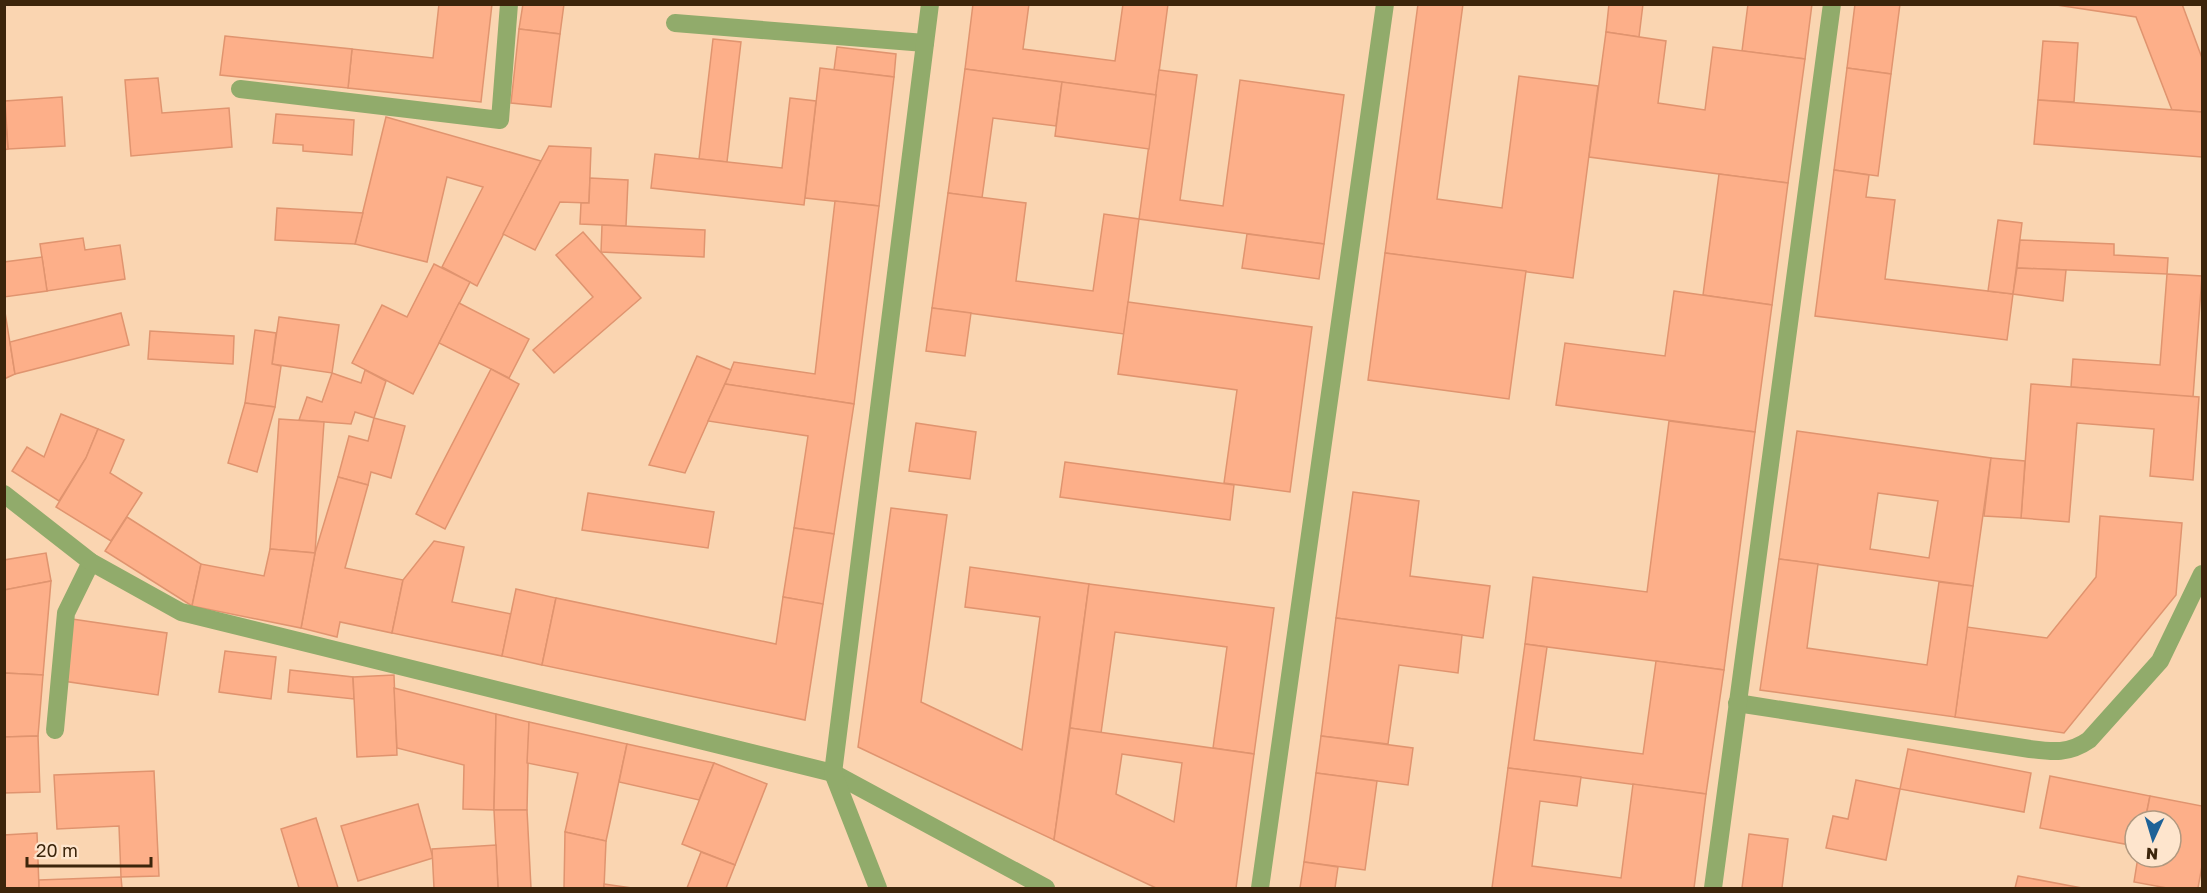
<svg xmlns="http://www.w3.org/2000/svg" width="2207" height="893" viewBox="0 0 2207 893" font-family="'Golos Text',sans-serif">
  <rect width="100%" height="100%" fill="#fad5b1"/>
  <!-- building -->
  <g fill="#fdaf89" stroke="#e0946f" stroke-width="1.5" fill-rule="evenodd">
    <polygon points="439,4 492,4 481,102 348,88 352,49 433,58"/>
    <polygon points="523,4 564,4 560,34 519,29"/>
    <polygon points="973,4 1029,4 1023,49 1115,61 1123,4 1168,4 1156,95 965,69"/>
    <polygon points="1418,4 1463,4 1437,199 1502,208 1519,76 1598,86 1573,278 1385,253"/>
    <polygon points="1609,4 1643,4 1639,37 1606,32"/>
    <polygon points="1748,4 1812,4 1805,59 1742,51"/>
    <polygon points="1855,4 1900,4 1891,74 1847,68"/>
    <polygon points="2050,4 2182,4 2202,58 2202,112 2172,110 2136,17"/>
    <polygon points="519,29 560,34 551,107 511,103"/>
    <polygon points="1606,32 1666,41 1658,103 1705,110 1713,47 1805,59 1788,183 1589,157"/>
    <polygon points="225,36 352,49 348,88 220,75"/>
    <polygon points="713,39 741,42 727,162 699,159"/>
    <polygon points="2043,41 2078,43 2074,102 2038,100"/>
    <polygon points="837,47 896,54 894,77 834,70"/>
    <polygon points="820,68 894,77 879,206 805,198"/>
    <polygon points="1847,68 1891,74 1878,176 1834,170"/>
    <polygon points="965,69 1062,82 1056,126 993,118 982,198 948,193"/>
    <polygon points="1159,70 1197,75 1180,200 1223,206 1240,80 1344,95 1324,244 1139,219"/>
    <polygon points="158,78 162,113 229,108 232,147 131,156 125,80"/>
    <polygon points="1062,82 1156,95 1149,149 1055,136"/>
    <polygon points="62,97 65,146 8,149 5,101"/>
    <polygon points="790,98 816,101 804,205 651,188 655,154 782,168"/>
    <polygon points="2038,100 2202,112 2202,157 2034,144"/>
    <polygon points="4,101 8,149 4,150"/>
    <polygon points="276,114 354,120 352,155 303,151 303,145 273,143"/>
    <polygon points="386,117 541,161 477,286 442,267 483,187 447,177 427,262 355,244"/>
    <polygon points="549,146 591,148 589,203 560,202 535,250 503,234"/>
    <polygon points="1834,170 1869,175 1866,197 1895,200 1885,279 2013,294 2007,340 1815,316"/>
    <polygon points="1719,174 1788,183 1772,305 1703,295"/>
    <polygon points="590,178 628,180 626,226 580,224 581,203 589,203"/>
    <polygon points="948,193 1026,203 1016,281 1093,291 1104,214 1139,219 1124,334 932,308"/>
    <polygon points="835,201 879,206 854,404 725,384 734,362 815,374"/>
    <polygon points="277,208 363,213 355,244 275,240"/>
    <polygon points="1998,220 2022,223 2013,294 1988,291"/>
    <polygon points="602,225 705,230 704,257 601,252"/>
    <polygon points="583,232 641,298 554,373 533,350 593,297 556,255"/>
    <polygon points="1247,234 1324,244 1319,279 1242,268"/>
    <polygon points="83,238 85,250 120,245 125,279 47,291 40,244"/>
    <polygon points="2020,240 2114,244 2114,255 2168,258 2167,274 2017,268"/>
    <polygon points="1385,253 1526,271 1509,399 1368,380"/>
    <polygon points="42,257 47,291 4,297 4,262"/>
    <polygon points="434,264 470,282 413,394 352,363 382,305 407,317"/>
    <polygon points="2017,268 2066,270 2063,301 2013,294"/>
    <polygon points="2167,274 2202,276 2193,397 2071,387 2073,359 2160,365"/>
    <polygon points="1674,291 1772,305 1755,432 1556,405 1565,343 1665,356"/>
    <polygon points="1128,302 1312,327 1290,492 1224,483 1237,390 1118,374"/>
    <polygon points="459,303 529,339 509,378 439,343"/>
    <polygon points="4,306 15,374 4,379"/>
    <polygon points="932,308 971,313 965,356 926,351"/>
    <polygon points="121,313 129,345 15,374 10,342"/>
    <polygon points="279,317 339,325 332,373 272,364"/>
    <polygon points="255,330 276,333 272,364 281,366 275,407 245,403"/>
    <polygon points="150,331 234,336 233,364 148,359"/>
    <polygon points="697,356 731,370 685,473 649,465"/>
    <polygon points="491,369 519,384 445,529 416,514"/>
    <polygon points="365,370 386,381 374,418 355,412 351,424 299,420 307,397 322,402 332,373 361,383"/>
    <polygon points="725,384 854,404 834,534 794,528 808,436 708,421"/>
    <polygon points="2031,384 2199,397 2193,480 2150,476 2154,429 2077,423 2069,522 2021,518"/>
    <polygon points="245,403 275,407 257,472 228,463"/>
    <polygon points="61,414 98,429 86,458 59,501 12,471 27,447 44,457"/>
    <polygon points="374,418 405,426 391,478 371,472 368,485 338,477 349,436 368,441"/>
    <polygon points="279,419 324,422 315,553 270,549"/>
    <polygon points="1669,421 1755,432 1724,670 1525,644 1533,577 1647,592"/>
    <polygon points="916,423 976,432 970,479 909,471"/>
    <polygon points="98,429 124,440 110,473 142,493 111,541 56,507 86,458"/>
    <path d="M1797 431 1991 458 1973 586 1779 559ZM1878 493 1938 501 1929 558 1870 549Z"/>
    <polygon points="1991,458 2025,461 2021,518 1984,516"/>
    <polygon points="1065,462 1234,485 1230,520 1060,497"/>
    <polygon points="338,477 368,485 345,568 403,580 392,633 340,622 337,637 301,628 315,553"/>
    <polygon points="1353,492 1419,501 1410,576 1490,586 1483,638 1336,618"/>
    <polygon points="588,493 714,512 708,548 582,530"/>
    <polygon points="891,508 947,515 921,702 1022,750 1040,617 965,607 970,567 1089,584 1054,840 858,747"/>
    <polygon points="2100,516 2182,523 2176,595 2064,733 1955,717 1967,627 2047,638 2096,577"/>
    <polygon points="127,517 201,564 192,606 105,551"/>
    <polygon points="794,528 834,534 823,604 783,597"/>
    <polygon points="434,541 464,547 452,602 511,614 502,656 392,633 403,580"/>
    <polygon points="270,549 315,553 301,628 192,606 201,564 264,576"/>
    <polygon points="46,553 51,581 4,590 4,560"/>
    <polygon points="1779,559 1818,564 1807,648 1927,665 1939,582 1973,586 1955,717 1760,690"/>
    <polygon points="51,581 43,675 4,673 4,590"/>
    <polygon points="1089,584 1274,608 1254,754 1213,748 1227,647 1115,632 1101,733 1070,728"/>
    <polygon points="516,589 556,598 542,665 502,656"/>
    <polygon points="783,597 823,604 805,720 542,665 556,598 776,644"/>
    <polygon points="1336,618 1462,635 1458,673 1399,665 1388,744 1321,736"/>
    <polygon points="72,619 167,633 158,695 63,681"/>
    <polygon points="1525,644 1547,647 1534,740 1643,754 1656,661 1724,670 1706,794 1508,768"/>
    <polygon points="225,651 276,657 271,699 219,692"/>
    <polygon points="290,670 353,677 354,699 288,692"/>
    <polygon points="4,673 43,675 38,736 4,737"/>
    <polygon points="394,675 397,755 357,757 353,677"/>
    <polygon points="394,688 496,714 494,810 463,809 464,765 397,748"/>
    <polygon points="496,714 529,722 527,810 494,810"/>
    <polygon points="529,722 627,744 606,841 565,832 578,773 527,763"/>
    <path d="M1070 728 1254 754 1236 888H1156L1054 840ZM1122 754 1182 763 1174 822 1116 794Z"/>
    <polygon points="38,736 40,792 4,793 4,737"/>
    <polygon points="1321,736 1413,748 1408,785 1316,773"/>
    <polygon points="627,744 714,763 699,800 619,782"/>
    <polygon points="1908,749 2031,773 2024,812 1900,789"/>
    <polygon points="714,763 767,784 735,865 682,844"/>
    <polygon points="1508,768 1581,777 1577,806 1540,801 1532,866 1621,878 1633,784 1706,794 1694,888 1492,888"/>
    <polygon points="154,771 159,876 121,877 119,826 57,829 54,775"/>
    <polygon points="1316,773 1377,781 1365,870 1304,862"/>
    <polygon points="2050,776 2150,796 2145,821 2135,821 2135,846 2040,828"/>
    <polygon points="1856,780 1900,789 1886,860 1826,848 1833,816 1848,819"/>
    <polygon points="2150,796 2202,806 2202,866 2198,888 2167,888 2134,882 2138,857 2171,857 2171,821 2145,821"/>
    <polygon points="418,804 433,858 358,881 341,826"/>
    <polygon points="494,810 527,810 531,888 498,888"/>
    <polygon points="316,818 338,888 299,888 281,829"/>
    <polygon points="565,832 606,841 604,888 564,888"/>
    <polygon points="37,833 39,888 4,888 4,835"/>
    <polygon points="1749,834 1788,839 1782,888 1742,888"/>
    <polygon points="496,845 498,888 434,888 432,849"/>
    <polygon points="701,852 735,865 726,888 687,888"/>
    <polygon points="1304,862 1338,867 1335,888 1300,888"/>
    <polygon points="2018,876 2082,888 2015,888"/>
    <polygon points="121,877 122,888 39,888 39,880"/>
    <polygon points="604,884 632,888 604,888"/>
  </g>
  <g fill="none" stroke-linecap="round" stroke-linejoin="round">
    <!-- service -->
    <g stroke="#91ab6b" stroke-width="18">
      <polyline points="675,23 925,43"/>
      <polyline points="240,89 500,120 509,4"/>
      <polyline points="55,730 66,613 91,562"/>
    </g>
    <!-- minor -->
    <g stroke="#91ab6b" stroke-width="18">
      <polyline points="4,494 91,562 181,612 833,773 1046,888"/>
      <path d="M1737 703 2030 749C2053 752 2069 754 2089 740L2160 661 2202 574"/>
      <polyline points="878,888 833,773 930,4"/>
      <polyline points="1260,888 1385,4"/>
      <polyline points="1713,888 1832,4"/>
    </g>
  </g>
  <!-- border -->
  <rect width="2207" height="893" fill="none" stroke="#3c250b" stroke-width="12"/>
  <!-- north arrow -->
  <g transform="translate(2153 839) rotate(184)"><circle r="28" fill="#fee5cd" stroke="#b0987f" stroke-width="1.5"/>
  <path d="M0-4.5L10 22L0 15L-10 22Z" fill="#1e6297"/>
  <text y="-9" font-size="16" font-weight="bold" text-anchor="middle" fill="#3c250b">N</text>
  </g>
  <!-- scale -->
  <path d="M27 857v9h124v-9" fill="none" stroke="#3c250b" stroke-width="3"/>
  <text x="36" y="857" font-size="18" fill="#3c250b" stroke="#fee5cd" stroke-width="4.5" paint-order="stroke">20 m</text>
</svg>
